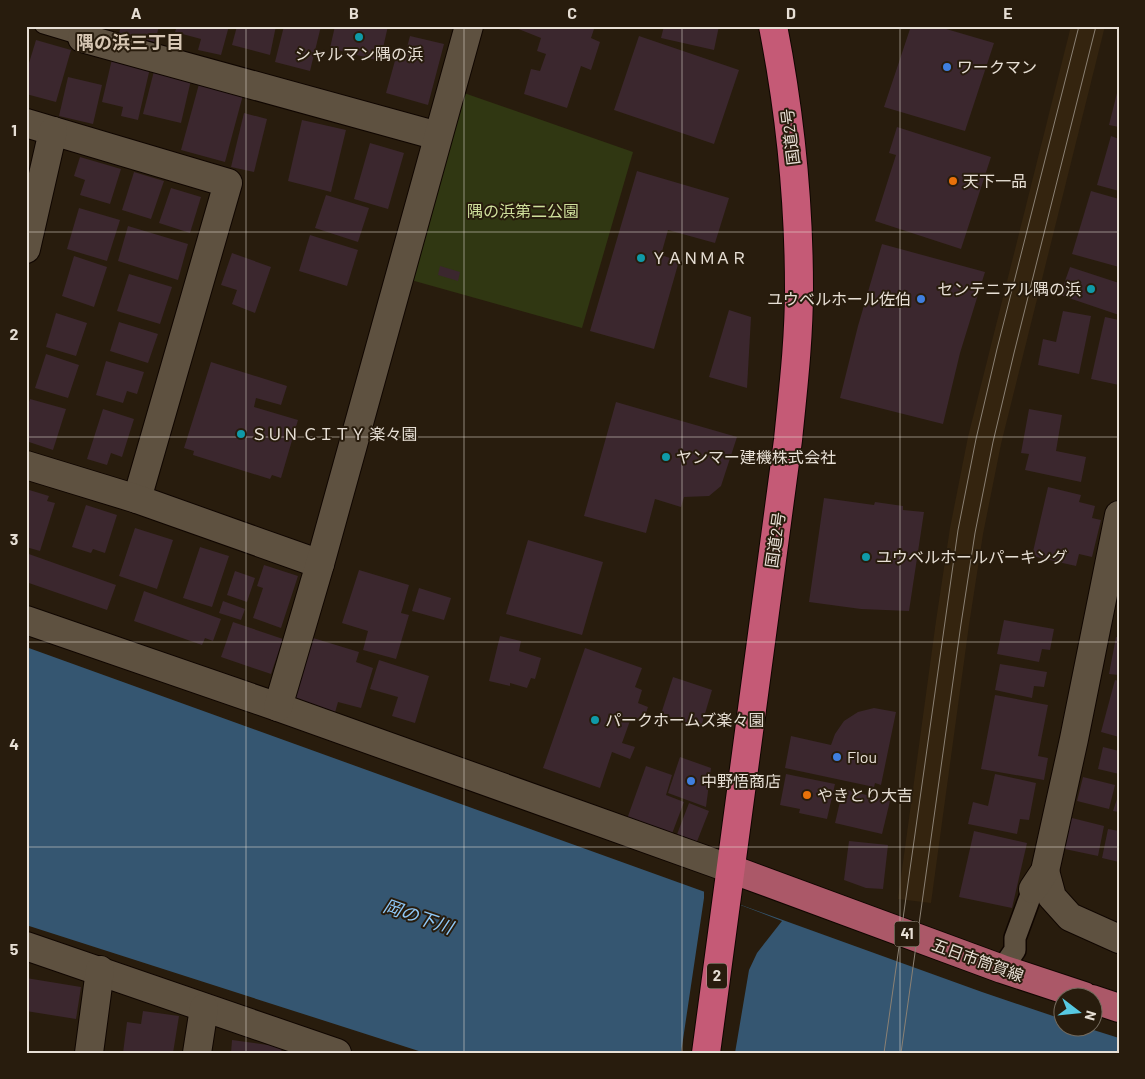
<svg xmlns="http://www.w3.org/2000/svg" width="1145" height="1079" viewBox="0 0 1145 1079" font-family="Barlow,'Noto Sans JP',sans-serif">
  <rect width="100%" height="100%" fill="#281c0d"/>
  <!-- built -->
  <polygon fill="#34240f" points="1071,26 1105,26 1001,444 983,534 969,625 931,903 898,899 936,621 950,528 968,437"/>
  <!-- green -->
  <polygon fill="#303712" points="464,93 633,152 582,328 411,280"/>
  <!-- water -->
  <polygon fill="#355671" points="26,647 982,992 1062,1019 1062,1026 1084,1027 1119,1038 1119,1053 425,1053 26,925"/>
  <!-- pier -->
  <polygon fill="#281c0d" points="704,891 782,921 757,953 749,970 735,1053 681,1053 704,898"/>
  <!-- building -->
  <g fill="#3b272e">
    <polygon points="121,26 159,26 155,42 119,33"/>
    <polygon points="177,26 229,26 221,55 198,50 201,39 175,32"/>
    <polygon points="237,26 276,26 270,55 232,45"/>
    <polygon points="284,26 321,26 310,71 275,62"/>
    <polygon points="335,26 388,26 380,61 330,48"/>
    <polygon points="511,26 595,26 591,38 600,42 591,70 581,66 567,108 524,94 531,69 540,71 546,54 537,51 541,38"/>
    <polygon points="664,26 719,26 714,50 661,38"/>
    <polygon points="911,26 936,26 994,43 965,131 884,107"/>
    <polygon points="410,36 444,44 428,105 386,93 396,57 404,59"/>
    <polygon points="639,36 739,70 714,144 614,110"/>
    <polygon points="36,40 71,50 56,102 26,94 26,73"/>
    <polygon points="112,59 150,68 138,120 121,116 123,107 102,102"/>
    <polygon points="154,71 191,80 181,123 143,114"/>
    <polygon points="68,77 102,85 93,124 59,116"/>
    <polygon points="199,84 243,95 225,162 181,150"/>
    <polygon points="1118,89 1119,89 1119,127 1109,125"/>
    <polygon points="244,113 267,119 254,172 231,167"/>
    <polygon points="302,120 346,130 331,192 288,181"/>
    <polygon points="897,127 991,157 961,249 875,221 896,155 889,153"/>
    <polygon points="1111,136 1119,139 1119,191 1097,185"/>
    <polygon points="370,143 404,153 388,209 354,199"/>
    <polygon points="80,157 121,169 110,204 80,195 85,180 74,176"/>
    <polygon points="637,171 729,198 715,243 668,230 661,255 679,261 654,349 590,331"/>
    <polygon points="134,172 164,181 151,219 122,210"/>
    <polygon points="171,188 201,197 190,233 159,223"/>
    <polygon points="1091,191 1119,199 1119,267 1072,254"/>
    <polygon points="326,195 369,208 358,242 315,228"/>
    <polygon points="79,208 120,220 107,261 67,249"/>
    <polygon points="128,226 188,244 178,280 118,261"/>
    <polygon points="310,235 358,250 347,286 299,271"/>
    <polygon points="882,244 985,272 960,353 943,424 840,398 858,326"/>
    <polygon points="232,253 271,267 255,313 232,304 237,290 221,285"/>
    <polygon points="74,256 107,267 94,307 62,296"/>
    <polygon points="440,266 460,272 458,281 438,275"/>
    <polygon points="1070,267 1119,283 1119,315 1060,295"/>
    <polygon points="129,274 172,287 160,324 117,311"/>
    <polygon points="729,310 751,317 747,388 709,377"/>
    <polygon points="1063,311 1091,316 1079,374 1038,365 1043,339 1056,342"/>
    <polygon points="56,313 87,323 76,356 46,347"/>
    <polygon points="1105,317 1119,320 1119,385 1091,379"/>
    <polygon points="119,322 158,334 148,363 110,351"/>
    <polygon points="46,354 79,365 68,398 35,388"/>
    <polygon points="106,361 144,372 137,394 127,391 123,403 96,395"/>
    <polygon points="211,362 287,386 281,405 256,398 254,407 298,420 281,478 272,475 270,479 193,455 194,451 184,448"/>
    <polygon points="30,399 66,409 53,450 26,441 26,411"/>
    <polygon points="616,402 737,437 721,486 709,496 684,497 681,507 655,499 646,533 584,516"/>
    <polygon points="103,409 134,419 122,457 111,453 107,465 87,459"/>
    <polygon points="1029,409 1062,415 1056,451 1086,457 1081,482 1025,470 1029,454 1021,453"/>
    <polygon points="1048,487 1081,495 1079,502 1095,506 1092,518 1101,520 1092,557 1079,554 1076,566 1032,556"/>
    <polygon points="26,489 49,496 47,501 55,503 40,551 26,547"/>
    <polygon points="824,498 874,505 875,502 903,506 903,510 924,512 909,611 861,609 809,602"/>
    <polygon points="86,505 117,515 105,553 93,549 91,553 72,547"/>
    <polygon points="135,528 173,540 157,589 119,576"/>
    <polygon points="528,540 603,562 582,635 506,614"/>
    <polygon points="200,547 229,556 212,607 183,598"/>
    <polygon points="26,553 116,585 107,610 26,582"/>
    <polygon points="264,565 298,576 281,628 253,618 263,588 257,586"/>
    <polygon points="359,570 409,585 401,613 409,615 396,659 363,650 368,631 342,623"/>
    <polygon points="235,571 255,578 247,602 227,595"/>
    <polygon points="419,588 451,598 444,620 412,611"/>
    <polygon points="144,591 221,619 213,641 205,638 202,645 134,621"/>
    <polygon points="223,601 245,609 241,620 219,613"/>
    <polygon points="1004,620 1054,629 1050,650 1042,649 1039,662 997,654"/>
    <polygon points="233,622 283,639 271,674 221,657"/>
    <polygon points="500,636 521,641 519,651 541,658 535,679 531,678 527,688 510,683 510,686 489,681"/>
    <polygon points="1116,637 1119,638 1119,675 1109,674"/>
    <polygon points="313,638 359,652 356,662 373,668 361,708 338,702 334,716 293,704"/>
    <polygon points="585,648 642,668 635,687 642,690 638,703 648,707 643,722 631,718 622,743 635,747 630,759 612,752 600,788 543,768"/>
    <polygon points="379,660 429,676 415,723 392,716 398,697 370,689"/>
    <polygon points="1000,664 1047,672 1044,687 1034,686 1032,698 995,690"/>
    <polygon points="673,677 712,690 701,727 661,714"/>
    <polygon points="1115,680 1119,681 1119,737 1101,732"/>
    <polygon points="995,695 1048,705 1038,756 1048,758 1044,780 981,769"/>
    <polygon points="874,708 896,712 881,785 875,783 874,787 785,768 791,736 831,745 835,734 844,721 858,712"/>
    <polygon points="1103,747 1119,751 1119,774 1098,769"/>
    <polygon points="680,757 711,768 706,807 668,793"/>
    <polygon points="646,766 672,775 666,795 684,802 670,839 627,819"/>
    <polygon points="786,774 835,784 827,819 799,813 800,809 780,805"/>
    <polygon points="995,774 1036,783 1029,820 1020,819 1017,834 968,824 973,802 988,806"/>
    <polygon points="1083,777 1115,785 1109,809 1077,801"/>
    <polygon points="843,789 890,801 882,834 835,823"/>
    <polygon points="1119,793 1119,812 1113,811"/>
    <polygon points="689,803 709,811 696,844 676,837"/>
    <polygon points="1068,817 1104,826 1098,856 1060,848"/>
    <polygon points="1108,829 1119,831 1119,862 1102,858"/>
    <polygon points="974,831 1027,843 1012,908 959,897"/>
    <polygon points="849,841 888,845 883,889 866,888 844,880"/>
    <polygon points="26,978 81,987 76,1019 26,1011"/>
    <polygon points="143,1011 179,1016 173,1053 123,1053 127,1022 141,1024"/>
    <polygon points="232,1040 282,1047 281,1053 231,1053"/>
  </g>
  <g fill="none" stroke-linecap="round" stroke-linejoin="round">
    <defs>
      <polyline id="service" points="42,26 82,38"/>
      <polyline id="pedestrian" points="1002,969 1015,950 1015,938 1033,889"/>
      <g id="minor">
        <polyline points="82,38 438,136"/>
        <polyline points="26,123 228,183 137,499"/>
        <polyline points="26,249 53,131"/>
        <polyline points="26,465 137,499 320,564"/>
        <polyline points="26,620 278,707 731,869"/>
        <polyline points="278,707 320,564 469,26"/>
        <polyline points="1045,871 1052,897 1070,917 1119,939"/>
        <polyline points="1033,889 1045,871 1074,739 1119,515"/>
        <polyline points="26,946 337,1053"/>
        <polyline points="89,1053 100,970"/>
        <polyline points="197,1053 204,1008"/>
      </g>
      <g id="primary">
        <polyline points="731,869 1002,969 1084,996"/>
        <polyline points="1092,999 1119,1008"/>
      </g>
      <path id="trunk" d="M706 1053 788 440C793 390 799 340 799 289 799 201 790 113 773 26"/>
    </defs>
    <!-- service casing -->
    <use href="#service" stroke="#100600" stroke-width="16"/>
    <!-- pedestrian casing -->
    <use href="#pedestrian" stroke="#100600" stroke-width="24"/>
    <!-- minor casing -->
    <use href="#minor" stroke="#100600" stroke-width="30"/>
    <!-- primary casing -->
    <use href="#primary" stroke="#100600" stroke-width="30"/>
    <!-- trunk casing -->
    <use href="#trunk" stroke="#100600" stroke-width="30"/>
    <!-- service -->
    <use href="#service" stroke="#5e5140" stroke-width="14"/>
    <!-- pedestrian -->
    <use href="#pedestrian" stroke="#5e5140" stroke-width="21"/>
    <!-- minor -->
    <use href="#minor" stroke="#5e5140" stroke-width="28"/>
    <!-- primary -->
    <use href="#primary" stroke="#ab5868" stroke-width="28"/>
    <!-- trunk -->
    <use href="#trunk" stroke="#c55a76" stroke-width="28"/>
    <!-- tram -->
    <g stroke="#8b8174" stroke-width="1">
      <polyline points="884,1053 958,530 976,439 997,349 1079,26"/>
      <polyline points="901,1053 961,624 975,533 993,442 1014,353 1096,26"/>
    </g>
  </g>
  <!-- grid -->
  <path fill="none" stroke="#e7dfd5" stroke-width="1" stroke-opacity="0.55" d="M246 26V1053M464 26V1053M682 26V1053M900 26V1053M26 232H1119M26 437H1119M26 642H1119M26 847H1119"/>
  <!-- markers -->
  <g fill="#0f9aa8" stroke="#281c0d" stroke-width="2">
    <circle cx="359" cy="37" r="5"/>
    <circle cx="641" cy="258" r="5"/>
    <circle cx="1091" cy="289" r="5"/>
    <circle cx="241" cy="434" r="5"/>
    <circle cx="666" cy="457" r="5"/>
    <circle cx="866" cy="557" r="5"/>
    <circle cx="595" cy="720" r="5"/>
  </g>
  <g fill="#3f7fe0" stroke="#281c0d" stroke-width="2">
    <circle cx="947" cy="67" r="5"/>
    <circle cx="921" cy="299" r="5"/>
    <circle cx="837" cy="757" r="5"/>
    <circle cx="691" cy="781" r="5"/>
  </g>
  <g fill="#e8710a" stroke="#281c0d" stroke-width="2">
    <circle cx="953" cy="181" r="5"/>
    <circle cx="807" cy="795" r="5"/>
  </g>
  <g text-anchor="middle" stroke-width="4" stroke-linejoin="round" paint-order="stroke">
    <!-- shield labels -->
    <g fill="#281c0d" stroke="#aea499" stroke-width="1">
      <rect x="894.5" y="921.5" width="25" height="25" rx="4"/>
      <rect x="707" y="963.5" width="20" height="25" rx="4"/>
    </g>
    <g font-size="15" font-weight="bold" fill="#e7dfd5">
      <text x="907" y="939">41</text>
      <text x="717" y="981">2</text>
    </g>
    <!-- poi labels -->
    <g font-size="16" fill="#e7dfd5" stroke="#281c0d" text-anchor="start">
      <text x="359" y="60" text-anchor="middle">シャルマン隅の浜</text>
      <text x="957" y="73">ワークマン</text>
      <text x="963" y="187">天下一品</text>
      <text x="651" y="264">ＹＡＮＭＡＲ</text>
      <text x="1081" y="295" text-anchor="end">センテニアル隅の浜</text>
      <text x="911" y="305" text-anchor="end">ユウベルホール佐伯</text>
      <text x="251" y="440">ＳＵＮ ＣＩＴＹ 楽々園</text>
      <text x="676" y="463">ヤンマー建機株式会社</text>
      <text x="876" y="563">ユウベルホールパーキング</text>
      <text x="605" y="726">パークホームズ楽々園</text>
      <text x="847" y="763">Flou</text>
      <text x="701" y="787">中野悟商店</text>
      <text x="817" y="801">やきとり大吉</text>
    </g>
    <!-- street labels -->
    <g font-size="16" fill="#e7dfd5" stroke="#281c0d">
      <text transform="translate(790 137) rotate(-97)" y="6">国道2号</text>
      <text transform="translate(775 540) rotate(-82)" y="6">国道2号</text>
      <text transform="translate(978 960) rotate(20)" y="6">五日市筒賀線</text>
    </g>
    <!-- park labels -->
    <g font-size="16" fill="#cfdf9c" stroke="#281c0d">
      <text x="523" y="217">隅の浜第二公園</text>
    </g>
    <!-- neighbourhood labels -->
    <g font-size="18" font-weight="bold" fill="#d7c7b4" stroke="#281c0d">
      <text x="130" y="49">隅の浜三丁目</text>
    </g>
    <!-- water labels -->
    <g font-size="18" font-style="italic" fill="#90c9f9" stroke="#281c0d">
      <text transform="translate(418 917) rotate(19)" y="6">岡の下川</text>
    </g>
  </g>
  <!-- border -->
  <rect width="1145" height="1079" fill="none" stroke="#281c0d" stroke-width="55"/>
  <!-- north arrow -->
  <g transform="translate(1078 1012) rotate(106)"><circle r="24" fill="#281c0d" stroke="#746a5d"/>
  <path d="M0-4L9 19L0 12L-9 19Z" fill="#57c9e2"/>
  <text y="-8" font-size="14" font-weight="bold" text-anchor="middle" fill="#e7dfd5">N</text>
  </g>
  <rect x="28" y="28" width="1090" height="1024" fill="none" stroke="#e7dfd5" stroke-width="2"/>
  <g font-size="16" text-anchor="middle" font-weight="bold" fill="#e7dfd5">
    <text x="136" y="19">A</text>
    <text x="354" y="19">B</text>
    <text x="572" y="19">C</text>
    <text x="791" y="19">D</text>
    <text x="1008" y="19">E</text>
    <text x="14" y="136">1</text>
    <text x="14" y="340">2</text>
    <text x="14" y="545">3</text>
    <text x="14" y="750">4</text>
    <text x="14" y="955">5</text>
  </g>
</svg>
